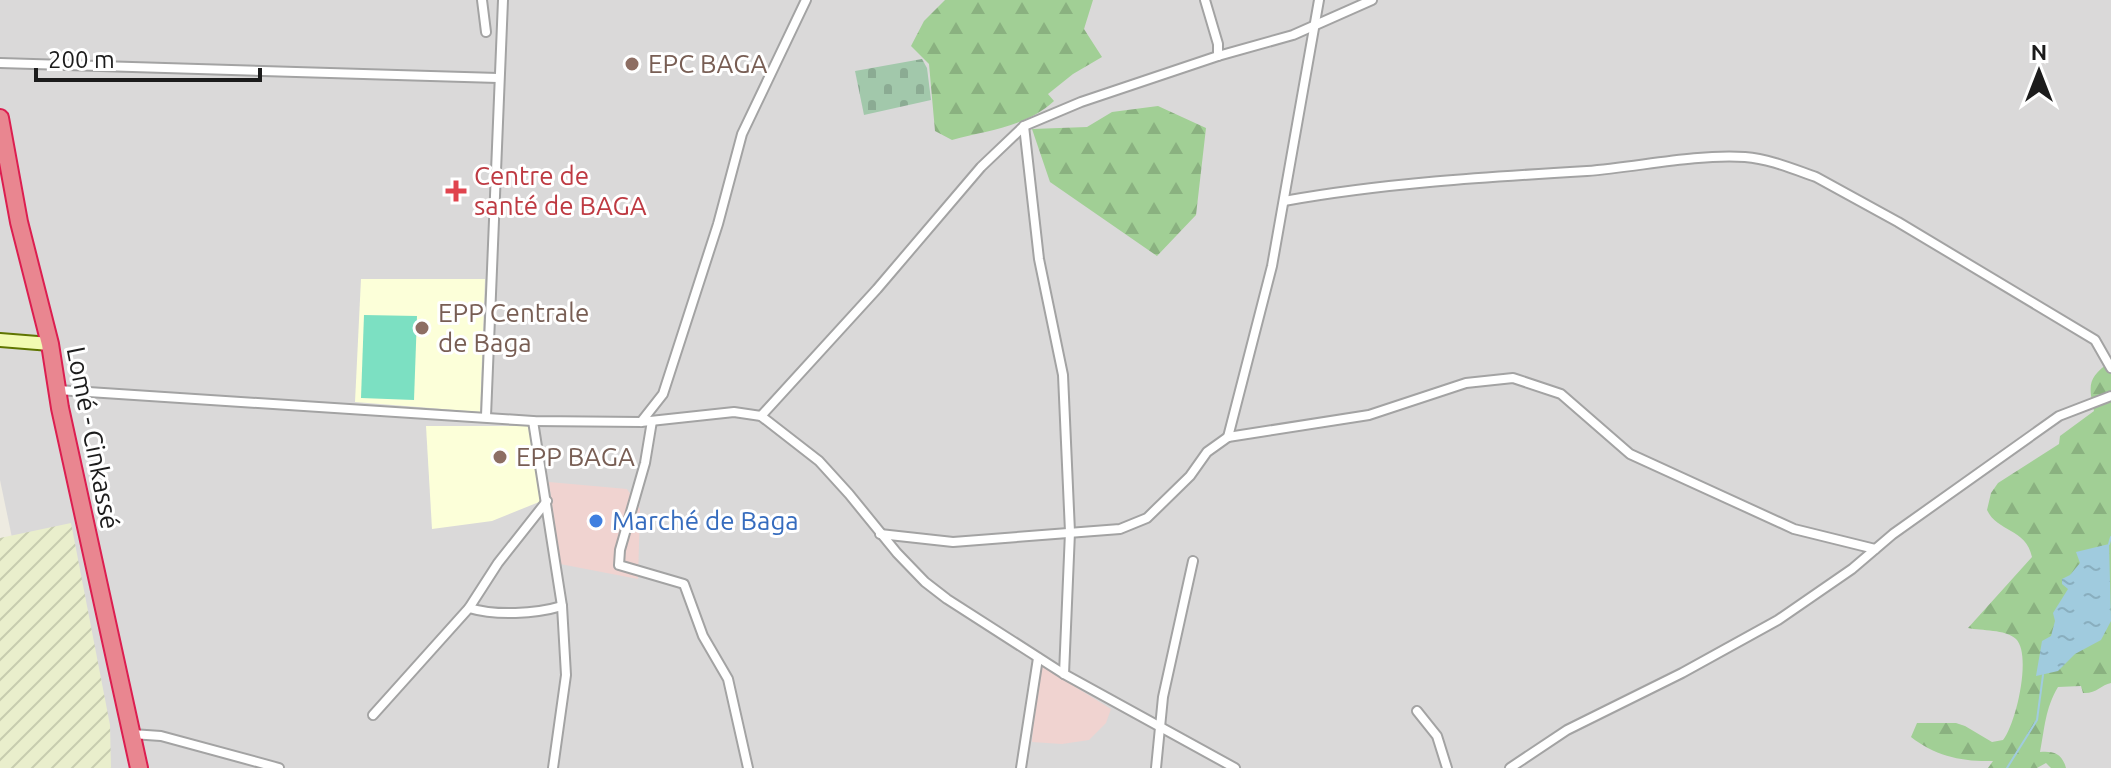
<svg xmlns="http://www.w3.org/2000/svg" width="2111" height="768" viewBox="0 0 2111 768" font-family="Ubuntu,sans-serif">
  <defs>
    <pattern id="farmland-furrows" width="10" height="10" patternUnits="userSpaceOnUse" patternTransform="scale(2)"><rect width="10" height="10" fill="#e9eecc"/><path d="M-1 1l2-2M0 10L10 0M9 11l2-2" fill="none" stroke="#c7ccaf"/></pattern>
    <pattern id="forest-firs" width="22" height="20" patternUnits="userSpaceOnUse" patternTransform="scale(2)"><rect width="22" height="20" fill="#a1cf95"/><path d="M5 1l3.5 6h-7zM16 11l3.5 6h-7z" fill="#8ab180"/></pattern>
    <pattern id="cemetery-stones" width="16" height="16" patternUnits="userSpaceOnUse" patternTransform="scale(2)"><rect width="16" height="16" fill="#a2c8ab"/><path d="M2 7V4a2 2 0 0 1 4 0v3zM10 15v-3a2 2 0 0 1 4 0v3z" fill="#8bab93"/></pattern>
    <pattern id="water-ripples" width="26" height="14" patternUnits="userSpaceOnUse" patternTransform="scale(2)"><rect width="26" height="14" fill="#a0cbde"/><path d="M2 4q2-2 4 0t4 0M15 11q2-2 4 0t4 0" fill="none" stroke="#89aebe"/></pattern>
  </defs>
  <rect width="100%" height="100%" fill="#eeebe1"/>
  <!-- residential -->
  <polygon fill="#dad9d9" points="0,0 2111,0 2111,768 69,768 36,653 0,480"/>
  <!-- commercial -->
  <g fill="#f0d3d0">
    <polygon points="549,482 627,489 640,509 638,579 560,564"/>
    <polygon points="1040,665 1111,709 1106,723 1089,740 1062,744 1032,742 1035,693"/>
  </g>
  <!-- education -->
  <g fill="#fcffd9">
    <polygon points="361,279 485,279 480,412 355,402"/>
    <polygon points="426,426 532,426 544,500 492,521 432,529"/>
  </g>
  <!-- farmland -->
  <polygon fill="url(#farmland-furrows)" points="71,523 110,725 111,768 0,768 0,538"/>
  <!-- forest -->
  <g fill="url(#forest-firs)">
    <path d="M945 0H1093L1084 29 1102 57 1073 74 1048 94 1054 101C1026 127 988 130 952 140L935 131 929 64 911 46 924 21Z"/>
    <polygon points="1158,106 1206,128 1196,215 1157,256 1050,182 1032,129 1087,127 1112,112"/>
    <path d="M2111 361V683C2101 685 2096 694 2083 693L2081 686 2058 687C2045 709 2045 727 2040 752 2053 751 2062 753 2066 768H2051L2046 763 2037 768H1988L1993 761C1963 762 1935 756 1911 737L1917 723H1956L1965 726 1992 742 2003 740C2016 724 2032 655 2016 639 2005 629 1982 631 1968 628L2032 557C2026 528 1997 532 1987 510L1991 493 1998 483 2059 444 2060 436 2094 411C2088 383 2088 378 2111 361Z"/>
  </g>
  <!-- cemetery -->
  <polygon fill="url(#cemetery-stones)" points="922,59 927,68 931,100 864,115 855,71"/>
  <!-- pitch -->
  <polygon fill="#7ce0c2" points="364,315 417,316 414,400 361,398"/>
  <!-- water -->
  <polygon fill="url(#water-ripples)" points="2109,544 2111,621 2101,640 2075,654 2058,671 2036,676 2042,641 2051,636 2055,621 2053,613 2068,589 2062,584 2062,579 2070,575 2080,563 2076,552"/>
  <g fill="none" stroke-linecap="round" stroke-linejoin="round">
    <!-- stream -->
    <g stroke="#a0cbde" stroke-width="2">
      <polyline points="2109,544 2111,537"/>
      <polyline points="2007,768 2037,720 2043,675"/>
    </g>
    <defs>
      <g id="street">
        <polyline points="482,0 486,32"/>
        <polyline points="1205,0 1218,44 1218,56"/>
        <polyline points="0,63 498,78"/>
        <polyline points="1024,126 1039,259 1063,375 1070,532 1064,674"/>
        <path d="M1284 201C1384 183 1485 177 1587 171 1639 167 1693 154 1745 157 1770 159 1793 169 1816 177L1898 222 2095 340 2111 368"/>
        <polyline points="58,390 533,421 641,422 734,412 761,416 819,461 849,494 897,553 925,582 947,599 1064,674 1235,768"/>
        <polyline points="486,416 503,0"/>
        <polyline points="761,416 877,289 981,167 1024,126 1081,102 1218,56 1293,35 1372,0"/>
        <polyline points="533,421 562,606 566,675 553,768"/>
        <polyline points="652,421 645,463 620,550 619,565 684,584 703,636 728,679 748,768"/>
        <polyline points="641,422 663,394 718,224 742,134 806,0"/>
        <polyline points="1228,437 1272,266 1319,0"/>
        <polyline points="880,534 953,542 1120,529 1147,518 1190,476 1207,452 1228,437 1369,415 1466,383 1513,378 1561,394 1630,454 1794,529 1875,549"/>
        <path d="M469 608C496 616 535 614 562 606"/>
        <polyline points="1417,711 1437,736 1447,768"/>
        <polyline points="373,715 469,608 498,563 547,501"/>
        <polyline points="132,734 161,736 279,768"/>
        <polyline points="1021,768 1038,658"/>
        <polyline points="1156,768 1163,697 1193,561"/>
        <polyline points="1510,768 1567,730 1682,673 1778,620 1852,569 1893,534 2059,416 2111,396"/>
      </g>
      <polyline id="secondary" points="0,340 50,344"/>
      <polyline id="highway" points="0,118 19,222 50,344 60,408 139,768"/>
    </defs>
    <!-- street casing -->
    <use href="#street" stroke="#a3a3a3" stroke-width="12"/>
    <!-- secondary casing -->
    <use href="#secondary" stroke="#5f7501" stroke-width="16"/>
    <!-- highway casing -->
    <use href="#highway" stroke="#dc1e50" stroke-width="20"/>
    <!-- street -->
    <use href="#street" stroke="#fff" stroke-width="8"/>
    <!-- secondary -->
    <use href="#secondary" stroke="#f2fbb2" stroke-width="12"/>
    <!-- highway -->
    <use href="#highway" stroke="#e98690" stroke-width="16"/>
  </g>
  <!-- markers -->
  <g fill="#8d6e63" stroke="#fff" stroke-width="3">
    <circle cx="632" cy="64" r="8"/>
    <circle cx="422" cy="328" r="8"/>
    <circle cx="500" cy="457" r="8"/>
  </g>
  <path fill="#e0444e" stroke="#fff" stroke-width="3" d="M452 179h8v8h8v8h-8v8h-8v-8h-8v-8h8z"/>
  <circle fill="#3f7fe0" stroke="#fff" stroke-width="3" cx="596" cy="521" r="8"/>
  <g text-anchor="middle" stroke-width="6" stroke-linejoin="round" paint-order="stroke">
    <!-- education labels -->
    <g font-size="26" fill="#785e54" stroke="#fff" text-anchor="start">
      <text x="648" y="73">EPC BAGA</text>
      <text x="438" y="322">EPP Centrale<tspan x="438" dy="30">de Baga</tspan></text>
      <text x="516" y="466">EPP BAGA</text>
    </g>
    <!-- health labels -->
    <g font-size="26" fill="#be3a42" stroke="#fff" text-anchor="start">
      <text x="474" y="185">Centre de<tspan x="474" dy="30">santé de BAGA</tspan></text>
    </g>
    <!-- street labels -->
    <g font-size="26" fill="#1c1c1c" stroke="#fff">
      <text transform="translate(93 438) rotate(79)" y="9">Lomé - Cinkassé</text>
    </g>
    <!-- shop labels -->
    <g font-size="26" fill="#366cbe" stroke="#fff" text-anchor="start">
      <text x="612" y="530">Marché de Baga</text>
    </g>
  </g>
  <!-- north arrow -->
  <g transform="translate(2039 72)" stroke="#ffffff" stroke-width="6" paint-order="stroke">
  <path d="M0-6L14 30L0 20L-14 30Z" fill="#1c1c1c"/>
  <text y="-12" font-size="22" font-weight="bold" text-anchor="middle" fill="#1c1c1c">N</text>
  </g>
  <!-- scale -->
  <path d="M36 68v12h224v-12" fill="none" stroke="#1c1c1c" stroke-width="4"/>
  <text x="48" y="68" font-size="24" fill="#1c1c1c" stroke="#ffffff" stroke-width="6" paint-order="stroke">200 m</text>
</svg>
